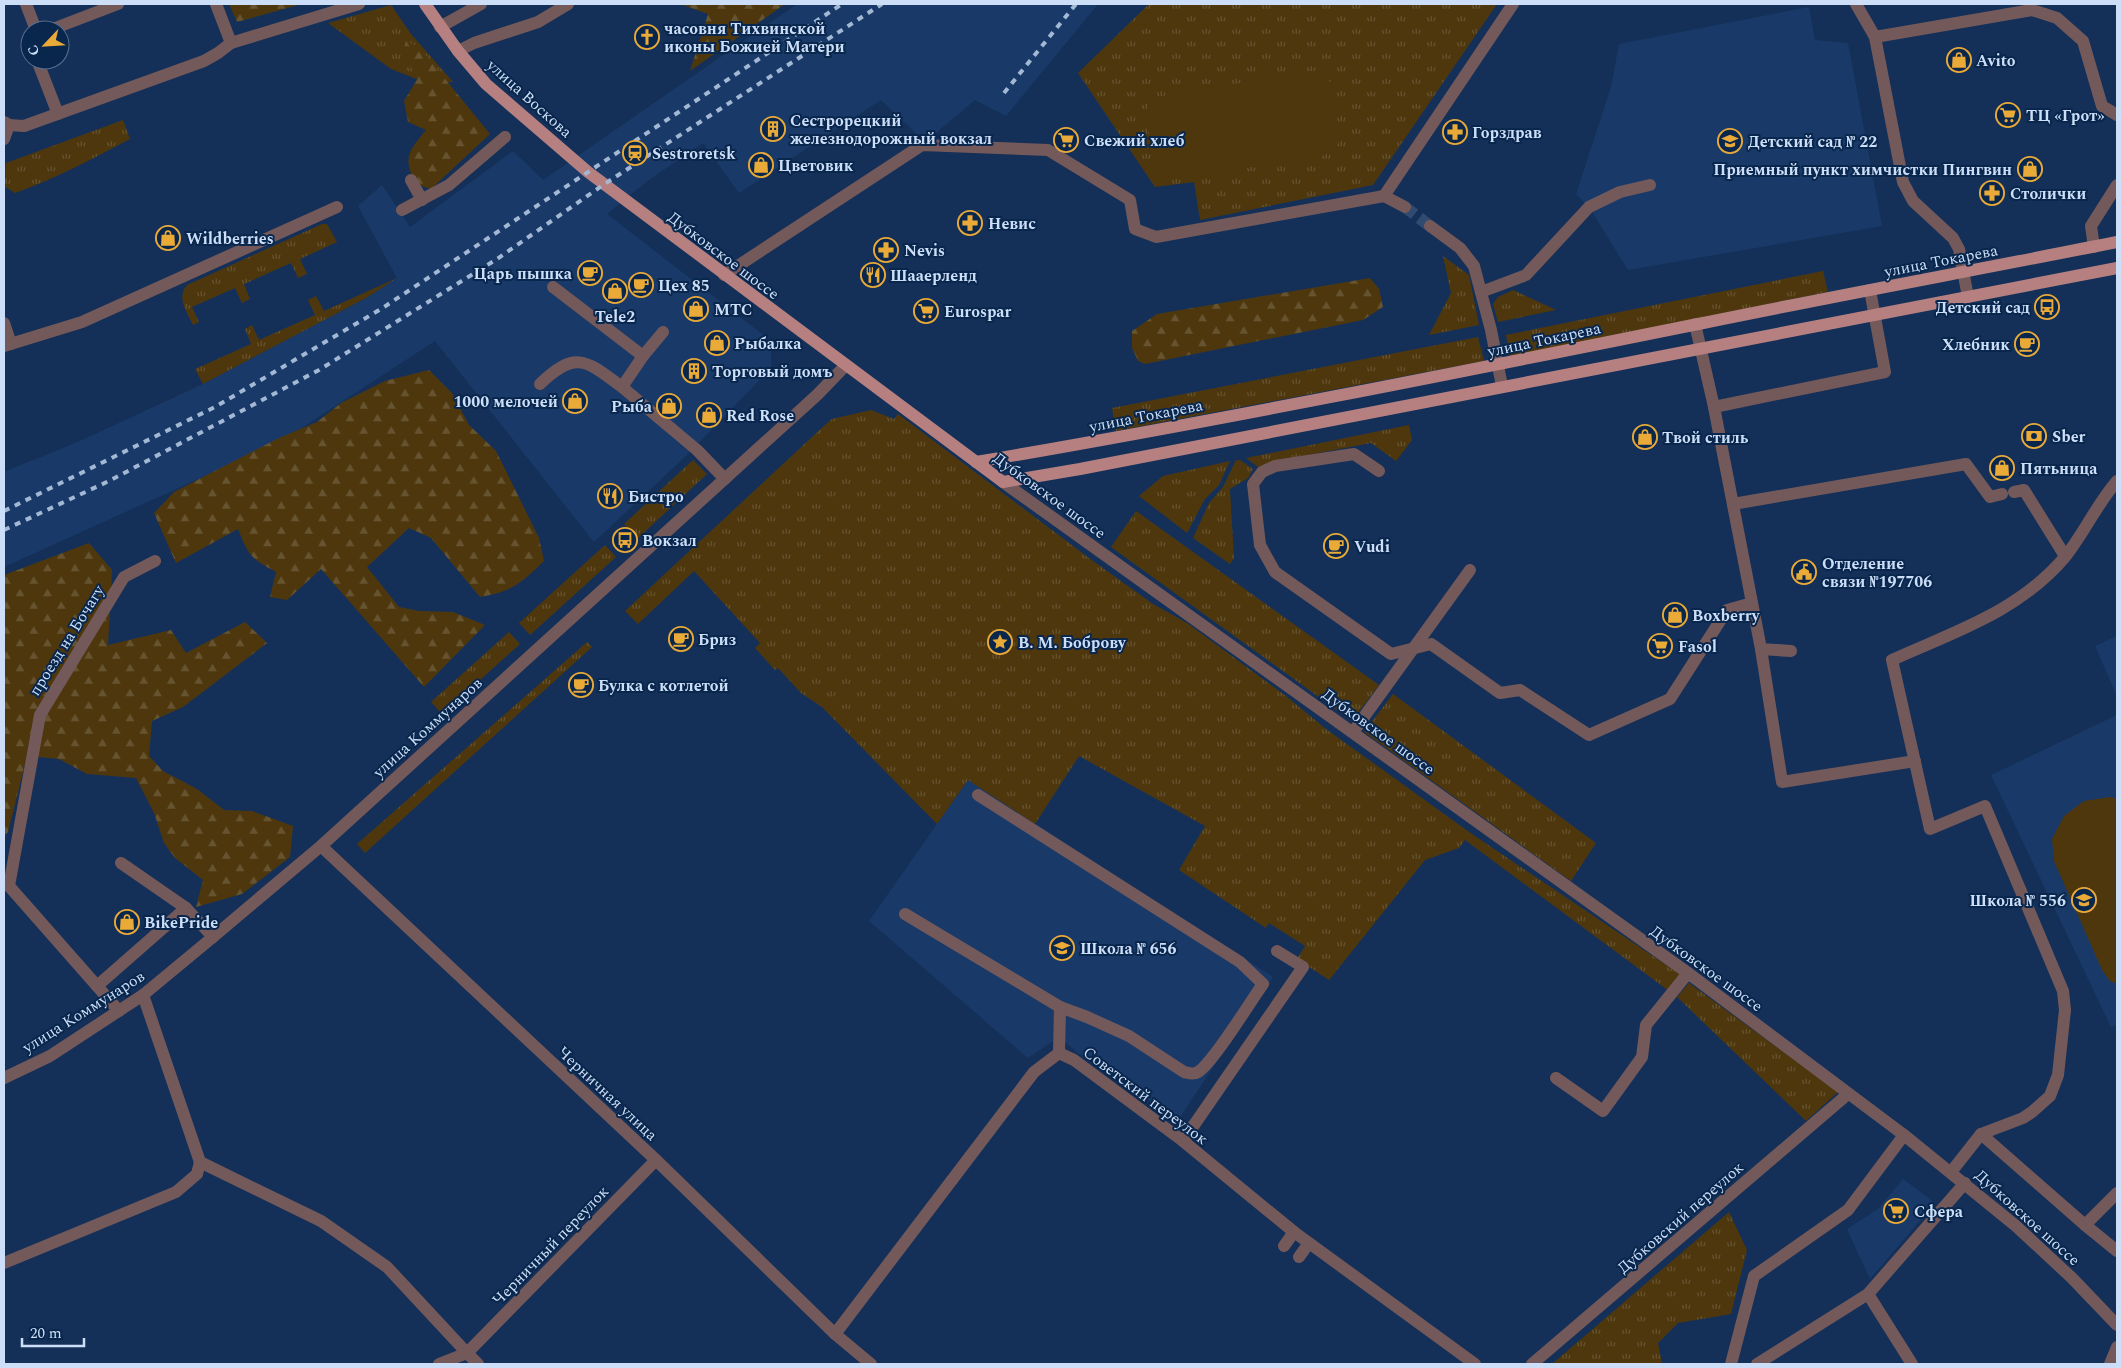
<svg xmlns="http://www.w3.org/2000/svg" width="2121" height="1368" viewBox="0 0 2121 1368" font-family="Spectral,serif">
  <defs>
    <pattern id="grass-tufts" width="24" height="20" patternUnits="userSpaceOnUse" patternTransform="scale(1.25)"><rect width="24" height="20" fill="#4e370d"/><path d="M3 7l-1-3M5 7V3M7 7l1-3M15 17l-1-3M17 17v-4M19 17l1-3" fill="none" stroke="#665431"/></pattern>
    <pattern id="forest-firs" width="22" height="20" patternUnits="userSpaceOnUse" patternTransform="scale(1.25)"><rect width="22" height="20" fill="#4e370d"/><path d="M5 1l3.5 6h-7zM16 11l3.5 6h-7z" fill="#665431"/></pattern>
  </defs>
  <rect width="100%" height="100%" fill="#143058"/>
  <!-- built -->
  <g fill="#193a68">
    <polygon points="797,4 1098,4 1006,116 975,100 925,142 881,100 739,193 703,143 646,182 607,214 771,341 771,368 688,454 594,542 435,341 280,442 4,567 4,472 80,441 203,384 366,298 397,278 358,206 382,185 410,227 513,151 543,180"/>
    <polygon points="1809,7 1815,40 1848,43 1882,226 1628,270 1589,207 1576,194 1611,87 1619,44"/>
    <polygon points="2117,636 2117,696 2095,646"/>
    <polygon points="2117,715 2117,1025 2111,1027 1991,775"/>
    <polygon points="968,780 1273,977 1178,1120 1078,1053 1059,1037 1028,1058 869,921"/>
    <polygon points="1903,1179 1935,1203 1870,1279 1847,1229 1878,1209"/>
  </g>
  <!-- grass -->
  <g fill="url(#grass-tufts)">
    <polygon points="1149,4 1497,4 1373,185 1200,220 1194,182 1155,187 1078,73"/>
    <polygon points="391,5 411,34 453,82 424,82 391,69 328,23"/>
    <path d="M123 120 130 139C92 159 55 179 15 193L4 186 6 163Z"/>
    <path d="M322 224H327L337 242 300 259 307 274 298 278 291 263 244 284 250 299 242 303 235 288 192 307 199 322 193 325C187 312 176 298 187 285Z"/>
    <polygon points="1443,256 1469,275 1479,325 1429,335 1451,293"/>
    <polygon points="1823,271 1828,292 1510,356 1506,335"/>
    <polygon points="397,278 366,298 203,384 195,369 251,344 245,329 252,325 259,340 315,315 308,300 316,296 324,311"/>
    <polygon points="1513,290 1556,310 1498,322 1493,304 1498,297"/>
    <polygon points="1478,337 1484,361 1116,431 1112,408"/>
    <polygon points="871,410 894,419 898,414 1089,558 1153,604 1187,623 1286,696 1326,729 1472,834 1681,975 1669,991 1465,840 1459,848 1425,860 1329,980 1297,959 1305,946 1269,923 1266,928 1179,870 1205,826 1079,756 1035,824 968,780 937,824 822,707 801,693 778,668 775,670 755,648 760,643 694,571 638,624 625,611 826,424 832,419"/>
    <polygon points="1409,425 1412,440 1396,461 1371,443 1271,462 1258,467 1246,458"/>
    <polygon points="693,460 707,474 637,539 624,524"/>
    <polygon points="1236,460 1240,460 1253,469 1248,478 1230,489 1234,558 1230,564 1193,538 1209,503 1223,487"/>
    <polygon points="1230,461 1219,485 1205,499 1187,533 1139,496 1163,476"/>
    <polygon points="1136,511 1379,685 1352,721 1111,547"/>
    <polygon points="605,545 616,557 530,635 519,623"/>
    <polygon points="509,632 520,644 442,714 431,702"/>
    <polygon points="587,642 592,647 365,853 357,844"/>
    <polygon points="1393,694 1596,843 1571,881 1364,732"/>
    <polygon points="1689,983 1838,1092 1806,1121 1677,997"/>
    <polygon points="1729,1212 1747,1250 1731,1314 1678,1323 1658,1343 1662,1364 1552,1364"/>
  </g>
  <!-- forest -->
  <g fill="url(#forest-firs)">
    <polygon points="229,4 302,4 237,22"/>
    <polygon points="680,4 785,4 690,71 708,14"/>
    <path d="M406 41 419 47 490 134 431 189 416 184C402 157 409 151 426 130L408 122 404 101 418 78 402 54Z"/>
    <polygon points="1370,278 1379,289 1383,307 1363,320 1145,364 1138,361 1132,348 1132,331 1157,314"/>
    <path d="M429 370 452 393 469 425 496 451 539 538 544 561C521 583 512 592 480 597L431 538 409 528 367 567 399 607 419 611 453 612 485 625 424 687 321 569 287 600 270 597 276 572C250 558 249 556 238 529L176 563 154 513 174 492 279 438 317 422 341 403 385 381Z"/>
    <polygon points="89,543 112,570 108,645 171,630 186,653 245,622 267,643 183,707 152,721 149,756 163,771 197,789 224,810 252,811 293,826 290,857 242,894 196,907 203,880 175,858 164,843 154,813 136,778 87,774 59,759 27,756 8,832 4,837 4,575"/>
  </g>
  <!-- pitch -->
  <g fill="#4e370d">
    <polygon points="1314,71 1325,76 1333,86 1340,140 1333,151 1322,156 1173,179 1160,175 1152,162 1147,112 1148,104 1157,97"/>
    <polygon points="2110,797 2117,799 2117,984 2110,981 2102,970 2054,861 2052,839 2064,816 2084,801"/>
  </g>
  <g fill="none" stroke-linecap="round" stroke-linejoin="round">
    <!-- minor-tunnel -->
    <polyline stroke="#304a70" stroke-width="12" stroke-dasharray="12 6" stroke-linecap="butt" points="1405,207 1430,226"/>
    <!-- minor -->
    <g stroke="#74595a" stroke-width="12">
      <polyline points="26,4 36,30"/>
      <polyline points="216,4 231,43"/>
      <polyline points="1856,4 1875,37 1903,182 1913,201 1953,238 1959,249 1968,297"/>
      <polyline points="440,27 481,4"/>
      <polyline points="50,30 118,4"/>
      <polyline points="1875,37 2032,10 2057,18 2083,41 2102,106 2117,115"/>
      <polyline points="458,51 474,43 538,22 568,4"/>
      <polyline points="37,60 58,114"/>
      <polyline points="4,122 9,125 24,126 204,61 218,53 231,43 359,4"/>
      <polyline points="4,139 9,125"/>
      <polyline points="411,180 422,200"/>
      <polyline points="1405,207 1384,196 1513,4"/>
      <polyline points="402,210 449,185 505,137"/>
      <polyline points="1430,226 1460,248 1474,266 1491,330 1502,386"/>
      <polyline points="2094,247 2091,226 2117,185"/>
      <polyline points="724,275 922,145 1048,150 1130,200 1135,229 1156,237 1384,196"/>
      <polyline points="553,287 643,356 622,387 697,450 725,479"/>
      <polyline points="1481,292 1526,275 1589,207 1620,192 1650,185"/>
      <polyline points="4,323 11,344"/>
      <polyline points="1695,324 1714,407 1761,649 1791,651"/>
      <polyline points="4,346 82,322 337,207"/>
      <polyline points="643,356 663,332"/>
      <path d="M540 384C576 349 587 361 622 387"/>
      <polyline points="1714,407 1885,372 1870,290"/>
      <polyline points="1379,471 1354,454 1275,466 1262,472 1253,484 1260,545 1275,572 1391,654 1431,644 1500,693 1520,690 1589,735 1670,699 1727,610 1752,603"/>
      <polyline points="1003,482 1688,973 1904,1135 2016,1226 2072,1278 2117,1325"/>
      <polyline points="2014,492 2024,490 2065,556"/>
      <polyline points="1733,504 1966,464 1990,497 2002,494"/>
      <polyline points="1761,649 1782,782 1915,761"/>
      <polyline points="1353,732 1470,570"/>
      <path d="M978 795 1240 962 1263 984C1250 1002 1213 1063 1198 1072 1193 1075 1189 1073 1184 1072L1129 1036 1087 1017 1060 1007"/>
      <polyline points="321,846 656,1160 835,1334 871,1364"/>
      <polyline points="121,863 186,908 213,937"/>
      <polyline points="905,914 1060,1007 1059,1053"/>
      <polyline points="97,986 186,908"/>
      <polyline points="143,995 200,1162 321,1221 387,1267 467,1353 656,1160"/>
      <polyline points="119,1011 9,886 40,715 124,577 155,561"/>
      <polyline points="4,1078 50,1056 143,995 213,937 321,846 817,395 846,365"/>
      <polyline points="1556,1078 1603,1111 1642,1057 1646,1025 1688,973"/>
      <polyline points="1981,1134 2085,1225 2117,1251"/>
      <polyline points="1183,1141 1303,967 1277,951"/>
      <path d="M1951 1172 1981 1134 2023 1118 2032 1112 2050 1096 2058 1075 2065 1010 2063 991 1985 806 1930 829 1892 660C1956 631 2018 612 2065 557 2084 533 2097 504 2117 481"/>
      <polyline points="2085,1225 2117,1193"/>
      <polyline points="1284,1246 1294,1232"/>
      <polyline points="1299,1257 1309,1243"/>
      <polyline points="4,1263 176,1192 197,1174 200,1162"/>
      <polyline points="1868,1294 1912,1364"/>
      <polyline points="835,1334 1034,1072 1059,1053 1074,1060 1183,1141 1294,1232 1475,1364"/>
      <polyline points="439,1364 467,1353 478,1364"/>
      <polyline points="1532,1364 1848,1094"/>
      <polyline points="1731,1364 1754,1276 1848,1210 1904,1135"/>
      <polyline points="1757,1364 1868,1294 1965,1183"/>
      <polyline points="2110,1364 2117,1347"/>
    </g>
    <!-- major -->
    <g stroke="#b68081" stroke-width="12">
      <polyline points="425,4 458,51 486,84 588,172 1003,482 1080,469 2117,268"/>
      <path d="M976 462C1216 421 1455 373 1693 325 1834 296 1976 270 2117 242"/>
    </g>
    <!-- rail -->
    <g stroke="#a3b8d4" stroke-width="4" stroke-dasharray="6 6" stroke-linecap="butt">
      <polyline points="1004,93 1076,4"/>
      <polyline points="4,511 215,407 381,309 842,4"/>
      <polyline points="4,530 109,481 319,370 497,259 603,185 882,4"/>
    </g>
  </g>
  <!-- icons -->
  <defs>
    <symbol id="church-ring" viewBox="-11 -11 22 22"><circle r="9.5" fill="#09264d" stroke="#eaaa38" stroke-width="1.5"/><path d="M-1.2-6h2.4v3.5h3.3v2.4h-3.3V6h-2.4V-.1h-3.3v-2.4h3.3Z" fill="#eaaa38"/></symbol>
    <symbol id="shop-ring" viewBox="-11 -11 22 22"><circle r="9.5" fill="#09264d" stroke="#eaaa38" stroke-width="1.5"/><path d="M-5-2.5h2.3a2.7 3.5 0 0 1 5.4 0H5L5.5 6h-11ZM-1.5-2.5h3a1.5 2.3 0 0 0-3 0Z" fill="#eaaa38"/></symbol>
    <symbol id="supermarket-ring" viewBox="-11 -11 22 22"><circle r="9.5" fill="#09264d" stroke="#eaaa38" stroke-width="1.5"/><path d="M-6-5.5h2.5l.6 2H6L4.5 2H-2.5L-4.4-4H-6ZM-1.5 3.2a1.3 1.3 0 1 0 .1 0ZM3 3.2a1.3 1.3 0 1 0 .1 0Z" fill="#eaaa38"/></symbol>
    <symbol id="building-ring" viewBox="-11 -11 22 22"><circle r="9.5" fill="#09264d" stroke="#eaaa38" stroke-width="1.5"/><path d="M-4-6H4V6H1V3H-1V6H-4ZM-2.5-4.3h1.7v1.8h-1.7ZM.8-4.3h1.7v1.8H.8ZM-2.5-1h1.7V.8h-1.7ZM.8-1h1.7V.8H.8Z" fill="#eaaa38"/></symbol>
    <symbol id="pharmacy-ring" viewBox="-11 -11 22 22"><circle r="9.5" fill="#09264d" stroke="#eaaa38" stroke-width="1.5"/><path d="M-2-6h4v4h4v4h-4v4h-4v-4h-4v-4h4Z" fill="#eaaa38"/></symbol>
    <symbol id="school-ring" viewBox="-11 -11 22 22"><circle r="9.5" fill="#09264d" stroke="#eaaa38" stroke-width="1.5"/><path d="M0-5L7-2L0 1L-7-2ZM-4 1L0 2.5L4 1V4Q0 6-4 4Z" fill="#eaaa38"/></symbol>
    <symbol id="station-ring" viewBox="-11 -11 22 22"><circle r="9.5" fill="#09264d" stroke="#eaaa38" stroke-width="1.5"/><path d="M-3-6H3Q5-6 5-4V2Q5 4 3 4L4.5 6H3L1.5 4h-3L-3 6H-4.5L-3 4Q-5 4-5 2V-4Q-5-6-3-6ZM-3.5-4v3h7v-3ZM-3.5 1v1.5H-2V1ZM2 1v1.5H3.5V1Z" fill="#eaaa38"/></symbol>
    <symbol id="cafe-ring" viewBox="-11 -11 22 22"><circle r="9.5" fill="#09264d" stroke="#eaaa38" stroke-width="1.5"/><path d="M-5.5-4.5H6V0H3Q3 3.5 0 3.5H-2.5Q-5.5 3.5-5.5 0ZM3-3.2v2h1.7v-2ZM-6 4.5H4V6H-6Z" fill="#eaaa38"/></symbol>
    <symbol id="restaurant-ring" viewBox="-11 -11 22 22"><circle r="9.5" fill="#09264d" stroke="#eaaa38" stroke-width="1.5"/><path d="M-5-6h1v4h1v-4h1v4h1v-4h1v5L-1.5 .5V6h-2V.5L-5-1ZM5-6V6H3V1.5H1.5Q1.5-4 5-6Z" fill="#eaaa38"/></symbol>
    <symbol id="bus-ring" viewBox="-11 -11 22 22"><circle r="9.5" fill="#09264d" stroke="#eaaa38" stroke-width="1.5"/><path d="M-5-6H5V4H4V6H2V4H-2V6H-4V4H-5ZM-3.5-4V0h7V-4ZM-3.5 1.2v1.5H-2V1.2ZM2 1.2v1.5H3.5V1.2Z" fill="#eaaa38"/></symbol>
    <symbol id="bank-ring" viewBox="-11 -11 22 22"><circle r="9.5" fill="#09264d" stroke="#eaaa38" stroke-width="1.5"/><path d="M-6-4H6V4H-6ZM0-2.3a2.3 2.3 0 1 0 0 4.6a2.3 2.3 0 1 0 0-4.6Z" fill="#eaaa38"/></symbol>
    <symbol id="civic-ring" viewBox="-11 -11 22 22"><circle r="9.5" fill="#09264d" stroke="#eaaa38" stroke-width="1.5"/><path d="M-.6-6.5H3V-4.5H.6V-3L4-1V1h2V6H-6V1h2V-1L-.6-3ZM-1.2 2.5V6h2.4V2.5Z" fill="#eaaa38"/></symbol>
    <symbol id="sight-ring" viewBox="-11 -11 22 22"><circle r="9.5" fill="#09264d" stroke="#eaaa38" stroke-width="1.5"/><path d="M0-6L1.8-2.2L6-1.7L2.9 1.2L3.7 5.4L0 3.3L-3.7 5.4L-2.9 1.2L-6-1.7L-1.8-2.2Z" fill="#eaaa38"/></symbol>
  </defs>
  <g fill-rule="evenodd">
    <use href="#church-ring" x="633" y="23" width="28" height="28"/>
    <use href="#shop-ring" x="1945" y="46" width="28" height="28"/>
    <use href="#supermarket-ring" x="1994" y="101" width="28" height="28"/>
    <use href="#building-ring" x="759" y="115" width="28" height="28"/>
    <use href="#pharmacy-ring" x="1441" y="118" width="28" height="28"/>
    <use href="#supermarket-ring" x="1052" y="126" width="28" height="28"/>
    <use href="#school-ring" x="1716" y="127" width="28" height="28"/>
    <use href="#station-ring" x="621" y="139" width="28" height="28"/>
    <use href="#shop-ring" x="747" y="151" width="28" height="28"/>
    <use href="#shop-ring" x="2016" y="155" width="28" height="28"/>
    <use href="#pharmacy-ring" x="1978" y="179" width="28" height="28"/>
    <use href="#pharmacy-ring" x="956" y="209" width="28" height="28"/>
    <use href="#shop-ring" x="154" y="224" width="28" height="28"/>
    <use href="#pharmacy-ring" x="872" y="236" width="28" height="28"/>
    <use href="#cafe-ring" x="576" y="259" width="28" height="28"/>
    <use href="#restaurant-ring" x="859" y="261" width="28" height="28"/>
    <use href="#cafe-ring" x="627" y="271" width="28" height="28"/>
    <use href="#shop-ring" x="601" y="277" width="28" height="28"/>
    <use href="#bus-ring" x="2033" y="293" width="28" height="28"/>
    <use href="#shop-ring" x="682" y="295" width="28" height="28"/>
    <use href="#supermarket-ring" x="912" y="297" width="28" height="28"/>
    <use href="#shop-ring" x="703" y="329" width="28" height="28"/>
    <use href="#cafe-ring" x="2013" y="330" width="28" height="28"/>
    <use href="#building-ring" x="680" y="357" width="28" height="28"/>
    <use href="#shop-ring" x="561" y="387" width="28" height="28"/>
    <use href="#shop-ring" x="655" y="392" width="28" height="28"/>
    <use href="#shop-ring" x="695" y="401" width="28" height="28"/>
    <use href="#bank-ring" x="2020" y="422" width="28" height="28"/>
    <use href="#shop-ring" x="1631" y="423" width="28" height="28"/>
    <use href="#shop-ring" x="1988" y="454" width="28" height="28"/>
    <use href="#restaurant-ring" x="596" y="482" width="28" height="28"/>
    <use href="#bus-ring" x="611" y="526" width="28" height="28"/>
    <use href="#cafe-ring" x="1322" y="532" width="28" height="28"/>
    <use href="#civic-ring" x="1790" y="558" width="28" height="28"/>
    <use href="#shop-ring" x="1661" y="601" width="28" height="28"/>
    <use href="#cafe-ring" x="667" y="625" width="28" height="28"/>
    <use href="#sight-ring" x="986" y="628" width="28" height="28"/>
    <use href="#supermarket-ring" x="1646" y="632" width="28" height="28"/>
    <use href="#cafe-ring" x="567" y="671" width="28" height="28"/>
    <use href="#school-ring" x="2070" y="886" width="28" height="28"/>
    <use href="#shop-ring" x="113" y="908" width="28" height="28"/>
    <use href="#school-ring" x="1048" y="934" width="28" height="28"/>
    <use href="#supermarket-ring" x="1882" y="1197" width="28" height="28"/>
  </g>
  <g text-anchor="middle" stroke-width="4" stroke-linejoin="round" paint-order="stroke">
    <!-- poi labels -->
    <g font-size="16" font-weight="bold" fill="#cddff8" stroke="#09264d" text-anchor="start">
      <text x="664" y="34">часовня Тихвинской<tspan x="664" dy="18">иконы Божией Матери</tspan></text>
      <text x="1976" y="66">Avito</text>
      <text x="2026" y="121">ТЦ «Грот»</text>
      <text x="790" y="126">Сестрорецкий<tspan x="790" dy="18">железнодорожный вокзал</tspan></text>
      <text x="1472" y="138">Горздрав</text>
      <text x="1084" y="146">Свежий хлеб</text>
      <text x="1748" y="147">Детский сад № 22</text>
      <text x="652" y="159">Sestroretsk</text>
      <text x="778" y="171">Цветовик</text>
      <text x="2012" y="175" text-anchor="end">Приемный пункт химчистки Пингвин</text>
      <text x="2010" y="199">Столички</text>
      <text x="988" y="229">Невис</text>
      <text x="186" y="244">Wildberries</text>
      <text x="904" y="256">Nevis</text>
      <text x="572" y="279" text-anchor="end">Царь пышка</text>
      <text x="890" y="281">Шааерленд</text>
      <text x="658" y="291">Цех 85</text>
      <text x="2030" y="313" text-anchor="end">Детский сад</text>
      <text x="714" y="315">МТС</text>
      <text x="944" y="317">Eurospar</text>
      <text x="615" y="322" text-anchor="middle">Tele2</text>
      <text x="734" y="349">Рыбалка</text>
      <text x="2010" y="350" text-anchor="end">Хлебник</text>
      <text x="712" y="377">Торговый домъ</text>
      <text x="558" y="407" text-anchor="end">1000 мелочей</text>
      <text x="652" y="412" text-anchor="end">Рыба</text>
      <text x="726" y="421">Red Rose</text>
      <text x="2052" y="442">Sber</text>
      <text x="1662" y="443">Твой стиль</text>
      <text x="2020" y="474">Пятьница</text>
      <text x="628" y="502">Бистро</text>
      <text x="642" y="546">Вокзал</text>
      <text x="1354" y="552">Vudi</text>
      <text x="1822" y="569">Отделение<tspan x="1822" dy="18">связи №197706</tspan></text>
      <text x="1692" y="621">Boxberry</text>
      <text x="698" y="645">Бриз</text>
      <text x="1018" y="648">В. М. Боброву</text>
      <text x="1678" y="652">Fasol</text>
      <text x="598" y="691">Булка с котлетой</text>
      <text x="2066" y="906" text-anchor="end">Школа № 556</text>
      <text x="144" y="928">BikePride</text>
      <text x="1080" y="954">Школа № 656</text>
      <text x="1914" y="1217">Сфера</text>
    </g>
    <!-- street labels -->
    <g font-size="16" fill="#cddff8" stroke="#09264d">
      <text transform="translate(530 98) rotate(42)" y="6">улица Воскова</text>
      <text transform="translate(724 255) rotate(37)" y="6">Дубковское шоссе</text>
      <text transform="translate(1941 260) rotate(-11)" y="6">улица Токарева</text>
      <text transform="translate(1544 339) rotate(-12)" y="6">улица Токарева</text>
      <text transform="translate(1146 415) rotate(-11)" y="6">улица Токарева</text>
      <text transform="translate(1050 495) rotate(36)" y="6">Дубковское шоссе</text>
      <text transform="translate(66 640) rotate(-58)" y="6">проезд на Бочагу</text>
      <text transform="translate(427 727) rotate(-42)" y="6">улица Коммунаров</text>
      <text transform="translate(1379 731) rotate(36)" y="6">Дубковское шоссе</text>
      <text transform="translate(1707 968) rotate(36)" y="6">Дубковское шоссе</text>
      <text transform="translate(83 1011) rotate(-32)" y="6">улица Коммунаров</text>
      <text transform="translate(608 1093) rotate(43)" y="6">Черничная улица</text>
      <text transform="translate(1146 1095) rotate(37)" y="6">Советский переулок</text>
      <text transform="translate(1680 1217) rotate(-41)" y="6">Дубковский переулок</text>
      <text transform="translate(2028 1217) rotate(42)" y="6">Дубковское шоссе</text>
      <text transform="translate(550 1245) rotate(-46)" y="6">Черничный переулок</text>
    </g>
  </g>
  <!-- border -->
  <rect width="2121" height="1368" fill="none" stroke="#cddff8" stroke-width="10"/>
  <!-- north arrow -->
  <g transform="translate(45 45) rotate(245)"><circle r="24" fill="#09264d" stroke="#577091"/>
  <path d="M0-4L9 19L0 12L-9 19Z" fill="#eaaa38"/>
  <text y="-8" font-size="14" font-weight="bold" text-anchor="middle" fill="#cddff8">С</text>
  </g>
  <!-- scale -->
  <path d="M22 1338v8h62v-8" fill="none" stroke="#cddff8" stroke-width="2.5"/>
  <text x="30" y="1338" font-size="15" fill="#cddff8" stroke="#09264d" stroke-width="4" paint-order="stroke">20 m</text>
</svg>
